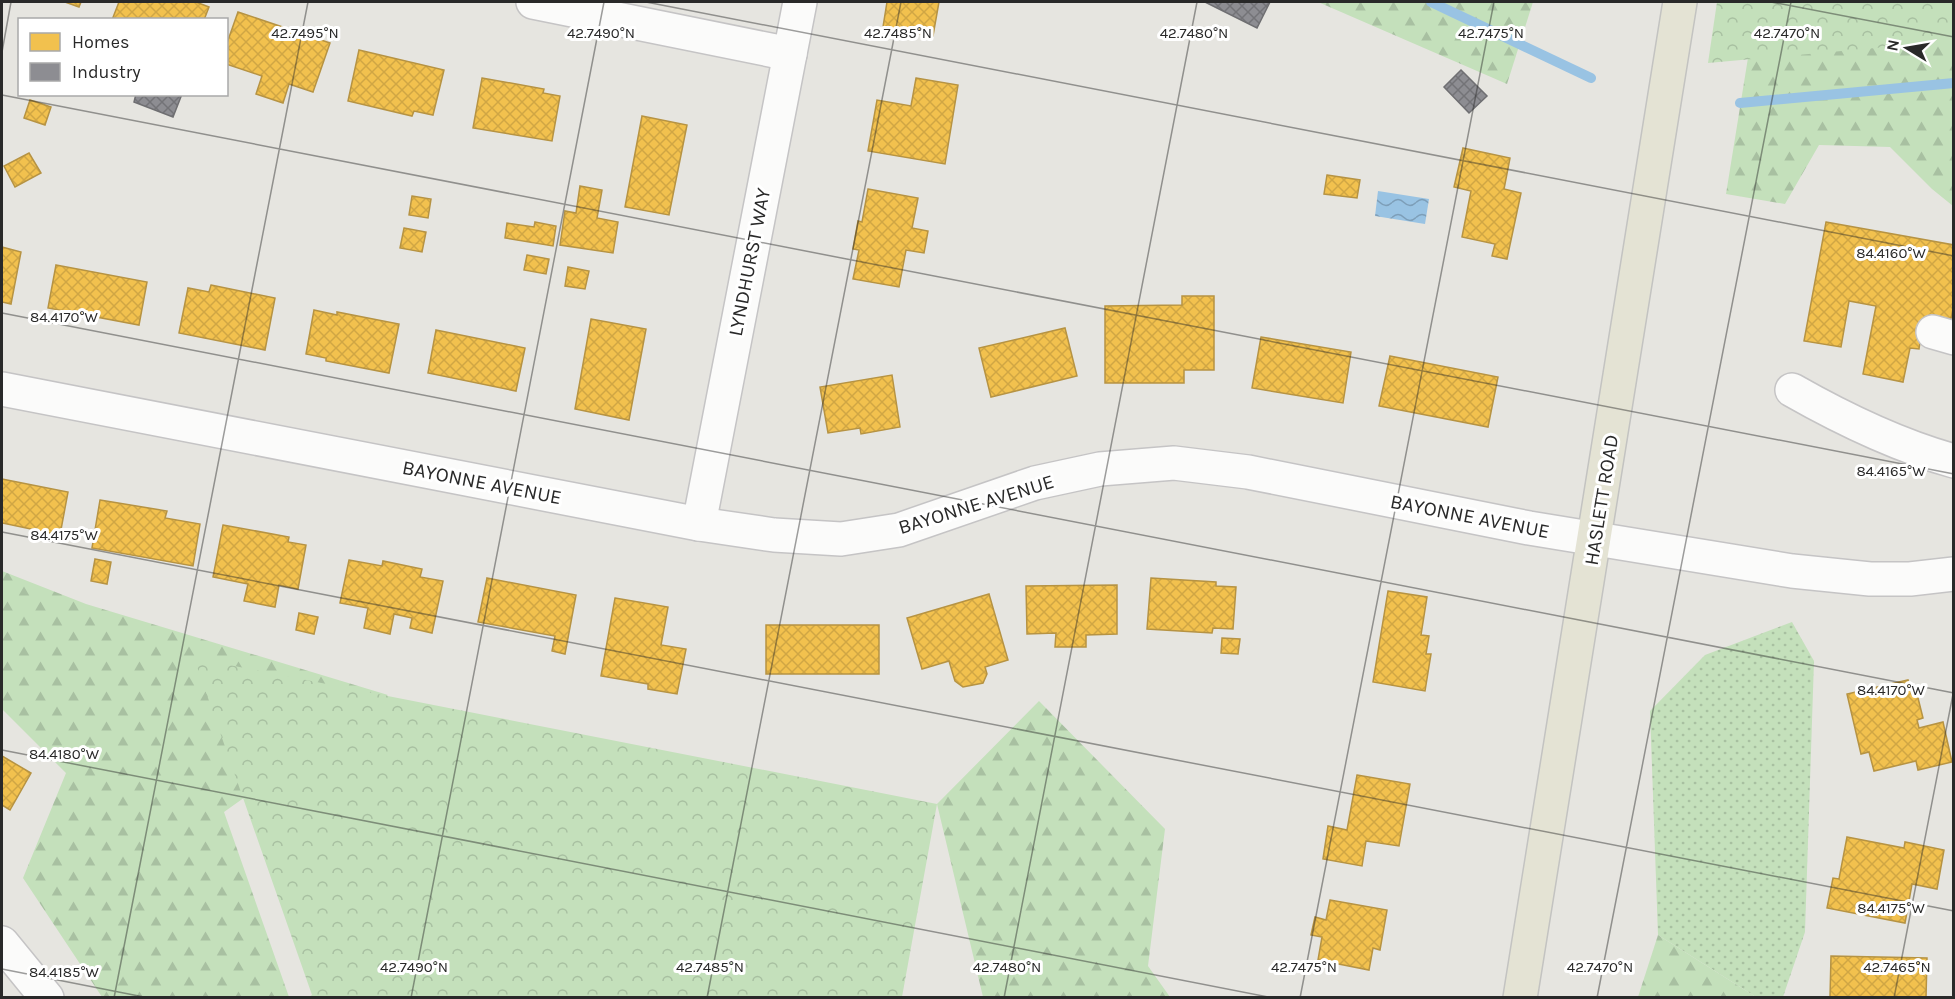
<svg xmlns="http://www.w3.org/2000/svg" width="1955" height="999" viewBox="0 0 1955 999" font-family="Karla,sans-serif">
  <defs>
    <pattern id="grass-dots" width="8" height="8" patternUnits="userSpaceOnUse" patternTransform="scale(1.5)"><rect width="8" height="8" fill="#c4e0bb"/><path d="M2 2h.1M6 6h.1" fill="none" stroke="#a8c0a1" stroke-width="1.8" stroke-linecap="round"/></pattern>
    <pattern id="forest-firs" width="22" height="20" patternUnits="userSpaceOnUse" patternTransform="scale(1.5)"><rect width="22" height="20" fill="#c4e0bb"/><path d="M5 1l3.5 6h-7zM16 11l3.5 6h-7z" fill="#a8c0a1"/></pattern>
    <pattern id="park-crowns" width="20" height="18" patternUnits="userSpaceOnUse" patternTransform="scale(1.5)"><rect width="20" height="18" fill="#c4e0bb"/><path d="M2 6a3 3 0 1 1 6 0M12 15a3 3 0 1 1 6 0" fill="none" stroke="#a8c0a1"/></pattern>
    <pattern id="water-waves" width="16" height="10" patternUnits="userSpaceOnUse" patternTransform="scale(1.5)"><rect width="16" height="10" fill="#99c3e3"/><path d="M0 5q4-4 8 0t8 0" fill="none" stroke="#7d9eb8"/></pattern>
    <pattern id="homes-cross-hatch" width="8" height="8" patternUnits="userSpaceOnUse" patternTransform="scale(1.5)"><rect width="8" height="8" fill="#f2c14e"/><path d="M0 0l8 8M0 8l8-8" fill="none" stroke="#d0a644"/></pattern>
    <pattern id="industry-cross-hatch" width="8" height="8" patternUnits="userSpaceOnUse" patternTransform="scale(1.5)"><rect width="8" height="8" fill="#8d8d92"/><path d="M0 0l8 8M0 8l8-8" fill="none" stroke="#737377"/></pattern>
  </defs>
  <rect width="100%" height="100%" fill="#e6e5e0"/>
  <!-- grass -->
  <polygon fill="url(#grass-dots)" points="1792,622 1814,661 1805,932 1783,997 1756,997 1658,935 1650,711 1705,655"/>
  <!-- forest -->
  <g fill="url(#forest-firs)">
    <polygon points="1318,2 1533,2 1507,84"/>
    <polygon points="1757,2 1953,2 1953,206 1932,189 1890,147 1819,145 1785,204 1726,194"/>
    <polygon points="2,571 86,604 388,695 224,812 289,997 102,997 23,878 66,773 2,709"/>
    <polygon points="1039,701 1165,829 1148,966 1170,997 983,997 937,804"/>
    <polygon points="1658,935 1756,997 1638,997"/>
  </g>
  <!-- park -->
  <g fill="url(#park-crowns)">
    <polygon points="1717,2 1953,2 1953,41 1708,63"/>
    <polygon points="194,658 937,804 902,997 309,997 312,995"/>
  </g>
  <!-- water -->
  <polygon fill="url(#water-waves)" points="1378,191 1429,199 1425,224 1375,216"/>
  <!-- homes -->
  <g fill="url(#homes-cross-hatch)" stroke="#b69343" stroke-width="1.5">
    <polygon points="65,2 81,2 79,7"/>
    <polygon points="119,2 196,2 209,7 204,20 112,20"/>
    <polygon points="887,2 939,2 933,36 883,27"/>
    <polygon points="238,12 330,43 313,92 289,84 283,103 256,94 262,76 226,64 226,46"/>
    <polygon points="359,50 444,70 433,115 414,111 412,116 348,101"/>
    <polygon points="482,78 544,89 543,93 560,96 552,141 473,128"/>
    <polygon points="916,78 958,85 945,164 868,151 877,100 911,106"/>
    <polygon points="30,100 51,107 45,125 24,118"/>
    <polygon points="642,116 687,125 669,215 625,207"/>
    <polygon points="1463,148 1510,158 1504,189 1521,193 1507,259 1492,256 1495,244 1462,237 1471,191 1454,187"/>
    <polygon points="29,153 41,173 15,187 4,166"/>
    <polygon points="1327,175 1360,180 1357,198 1324,194"/>
    <polygon points="580,186 602,190 597,218 618,222 613,253 560,245 565,211 576,213"/>
    <polygon points="868,189 918,198 912,228 928,231 924,253 906,250 899,287 853,279 859,250 853,249 858,221 862,222"/>
    <polygon points="412,196 431,199 428,218 409,215"/>
    <polygon points="535,222 556,226 553,246 505,238 507,223 534,227"/>
    <polygon points="1826,222 1954,245 1954,304 1951,319 1931,316 1930,323 1923,322 1919,349 1910,348 1903,382 1863,374 1876,306 1849,301 1841,347 1804,341"/>
    <polygon points="404,228 426,232 422,252 400,248"/>
    <polygon points="2,247 21,252 11,304 2,302"/>
    <polygon points="527,255 549,259 546,274 524,270"/>
    <polygon points="56,265 147,282 139,325 48,308"/>
    <polygon points="568,267 589,271 585,289 565,286"/>
    <polygon points="211,285 275,298 265,350 179,333 188,288 209,292"/>
    <polygon points="1182,296 1214,296 1214,370 1184,370 1184,383 1105,383 1105,306 1182,305"/>
    <polygon points="314,310 337,315 337,312 399,324 389,373 326,361 326,358 306,354"/>
    <polygon points="591,319 646,329 629,420 575,409"/>
    <polygon points="1065,328 1077,376 991,397 979,348"/>
    <polygon points="436,330 525,348 516,391 428,373"/>
    <polygon points="1261,337 1351,352 1343,403 1252,388"/>
    <polygon points="1390,356 1498,377 1488,427 1379,406"/>
    <polygon points="892,375 900,427 861,434 860,428 828,433 820,387"/>
    <polygon points="2,479 68,492 60,535 2,523"/>
    <polygon points="100,500 167,511 165,518 200,524 193,566 92,548"/>
    <polygon points="223,525 289,537 288,542 306,545 298,589 279,585 275,607 244,601 248,584 213,577"/>
    <polygon points="95,559 111,562 107,584 91,581"/>
    <polygon points="349,560 382,566 383,561 422,569 420,577 443,581 432,633 410,628 412,618 394,614 390,634 364,628 368,608 340,603"/>
    <polygon points="487,578 576,595 565,654 552,651 555,636 478,622"/>
    <polygon points="1151,578 1216,582 1216,586 1236,587 1233,629 1213,628 1212,633 1147,629"/>
    <polygon points="1117,585 1117,634 1086,635 1086,647 1055,647 1056,633 1027,634 1026,586"/>
    <polygon points="1388,591 1427,597 1421,635 1429,636 1426,654 1431,654 1425,691 1373,682"/>
    <polygon points="989,594 1008,660 985,667 987,674 983,683 963,687 955,681 949,661 922,669 907,618"/>
    <polygon points="615,598 668,607 661,645 686,649 677,694 648,689 648,684 601,676"/>
    <polygon points="299,613 318,617 314,634 296,630"/>
    <rect x="766" y="625" width="113" height="49"/>
    <polygon points="1222,638 1240,639 1238,654 1221,653"/>
    <polygon points="1908,680 1912,695 1917,694 1923,718 1917,720 1919,728 1943,722 1952,762 1918,770 1916,761 1874,771 1869,752 1861,754 1847,694"/>
    <polygon points="2,756 31,773 10,810 2,805"/>
    <polygon points="1357,775 1410,784 1399,846 1366,841 1362,866 1323,859 1328,826 1347,830"/>
    <polygon points="1847,837 1904,848 1905,842 1944,850 1937,889 1912,884 1905,923 1827,908 1833,878 1839,879"/>
    <polygon points="1330,900 1387,910 1380,950 1373,948 1369,970 1318,960 1322,937 1311,935 1315,917 1326,920"/>
    <polygon points="1831,956 1927,958 1926,998 1830,998"/>
  </g>
  <!-- industry -->
  <g fill="url(#industry-cross-hatch)" stroke="#6f6f72" stroke-width="1.5">
    <polygon points="1205,2 1270,2 1257,28"/>
    <polygon points="1461,70 1487,96 1469,113 1444,87"/>
    <polygon points="136,94 182,94 173,117 134,102"/>
  </g>
  <g fill="none" stroke-linecap="round" stroke-linejoin="round">
    <!-- stream -->
    <g stroke="#99c3e3" stroke-width="10">
      <polyline points="1431,2 1591,78"/>
      <polyline points="1740,103 1954,83"/>
    </g>
    <defs>
      <g id="minor">
        <polyline points="533,2 790,54"/>
        <polyline points="1933,332 1954,338"/>
        <polyline points="2,389 699,524 774,535 841,539 899,530 1035,483 1100,469 1174,463 1248,472 1529,528 1792,571 1870,579 1910,579 1954,574"/>
        <path d="M1792 390C1843 419 1896 445 1954 461"/>
        <polyline points="699,524 800,2"/>
        <polyline points="2,943 47,998"/>
      </g>
      <polyline id="major" points="1520,998 1680,2"/>
    </defs>
    <!-- minor casing -->
    <use href="#minor" stroke="#c5c4c5" stroke-width="36"/>
    <!-- major casing -->
    <use href="#major" stroke="#c3c3c1" stroke-width="36"/>
    <!-- minor -->
    <use href="#minor" stroke="#fbfbfa" stroke-width="33"/>
    <!-- major -->
    <use href="#major" stroke="#e4e3d4" stroke-width="33"/>
  </g>
  <!-- ticks -->
  <path fill="none" stroke="#292929" stroke-width="1.5" stroke-opacity="0.45" d="M646 2 1954 256M1771 2 1954 37M2 52 11 2M2 95 1954 474M2 313 1954 693M2 532 1954 911M2 750 1273 998M2 969 149 998M114 998 308 2M411 998 604 2M707 998 901 2M1004 998 1197 2M1300 998 1494 2M1597 998 1791 2M1894 998 1954 689"/>
  <g text-anchor="middle" stroke-width="6" stroke-linejoin="round" paint-order="stroke">
    <!-- street labels -->
    <g font-size="20" fill="#292929" stroke="#fff">
      <text transform="translate(749 262) rotate(-79)" y="7">LYNDHURST WAY</text>
      <text transform="translate(482 482) rotate(11)" y="7">BAYONNE AVENUE</text>
      <text transform="translate(1601 500) rotate(-81)" y="7">HASLETT ROAD</text>
      <text transform="translate(976 504) rotate(-17)" y="7">BAYONNE AVENUE</text>
      <text transform="translate(1470 516) rotate(11)" y="7">BAYONNE AVENUE</text>
    </g>
  </g>
  <g font-size="15" text-anchor="middle" fill="#292929" stroke="#fff" stroke-width="6" stroke-linejoin="round" paint-order="stroke">
    <text x="305" y="38">42.7495°N</text>
    <text x="601" y="38">42.7490°N</text>
    <text x="898" y="38">42.7485°N</text>
    <text x="1194" y="38">42.7480°N</text>
    <text x="1491" y="38">42.7475°N</text>
    <text x="1787" y="38">42.7470°N</text>
    <text x="1891" y="258">84.4160°W</text>
    <text x="64" y="322">84.4170°W</text>
    <text x="1891" y="476">84.4165°W</text>
    <text x="64" y="540">84.4175°W</text>
    <text x="1891" y="695">84.4170°W</text>
    <text x="64" y="759">84.4180°W</text>
    <text x="1891" y="913">84.4175°W</text>
    <text x="414" y="972">42.7490°N</text>
    <text x="710" y="972">42.7485°N</text>
    <text x="1007" y="972">42.7480°N</text>
    <text x="1304" y="972">42.7475°N</text>
    <text x="1600" y="972">42.7470°N</text>
    <text x="1897" y="972">42.7465°N</text>
    <text x="64" y="977">84.4185°W</text>
  </g>
  <!-- border -->
  <rect width="1955" height="999" fill="none" stroke="#292929" stroke-width="6"/>
  <!-- legend -->
  <rect x="18" y="18" width="210" height="78" fill="#ffffff" stroke="#a9a9a9" stroke-width="1.5"/>
  <rect x="30" y="33" width="30" height="18" fill="#f2c14e" stroke="#a9a9a9" stroke-width="1.5"/>
  <text x="72" y="48" font-size="18" fill="#292929">Homes</text>
  <rect x="30" y="63" width="30" height="18" fill="#8d8d92" stroke="#a9a9a9" stroke-width="1.5"/>
  <text x="72" y="78" font-size="18" fill="#292929">Industry</text>
  <!-- north arrow -->
  <g transform="translate(1907 48) rotate(281)" stroke="#ffffff" stroke-width="4.5" paint-order="stroke">
  <path d="M0-4.5L10 22L0 15L-10 22Z" fill="#292929"/>
  <text y="-9" font-size="16" font-weight="bold" text-anchor="middle" fill="#292929">N</text>
  </g>
</svg>
